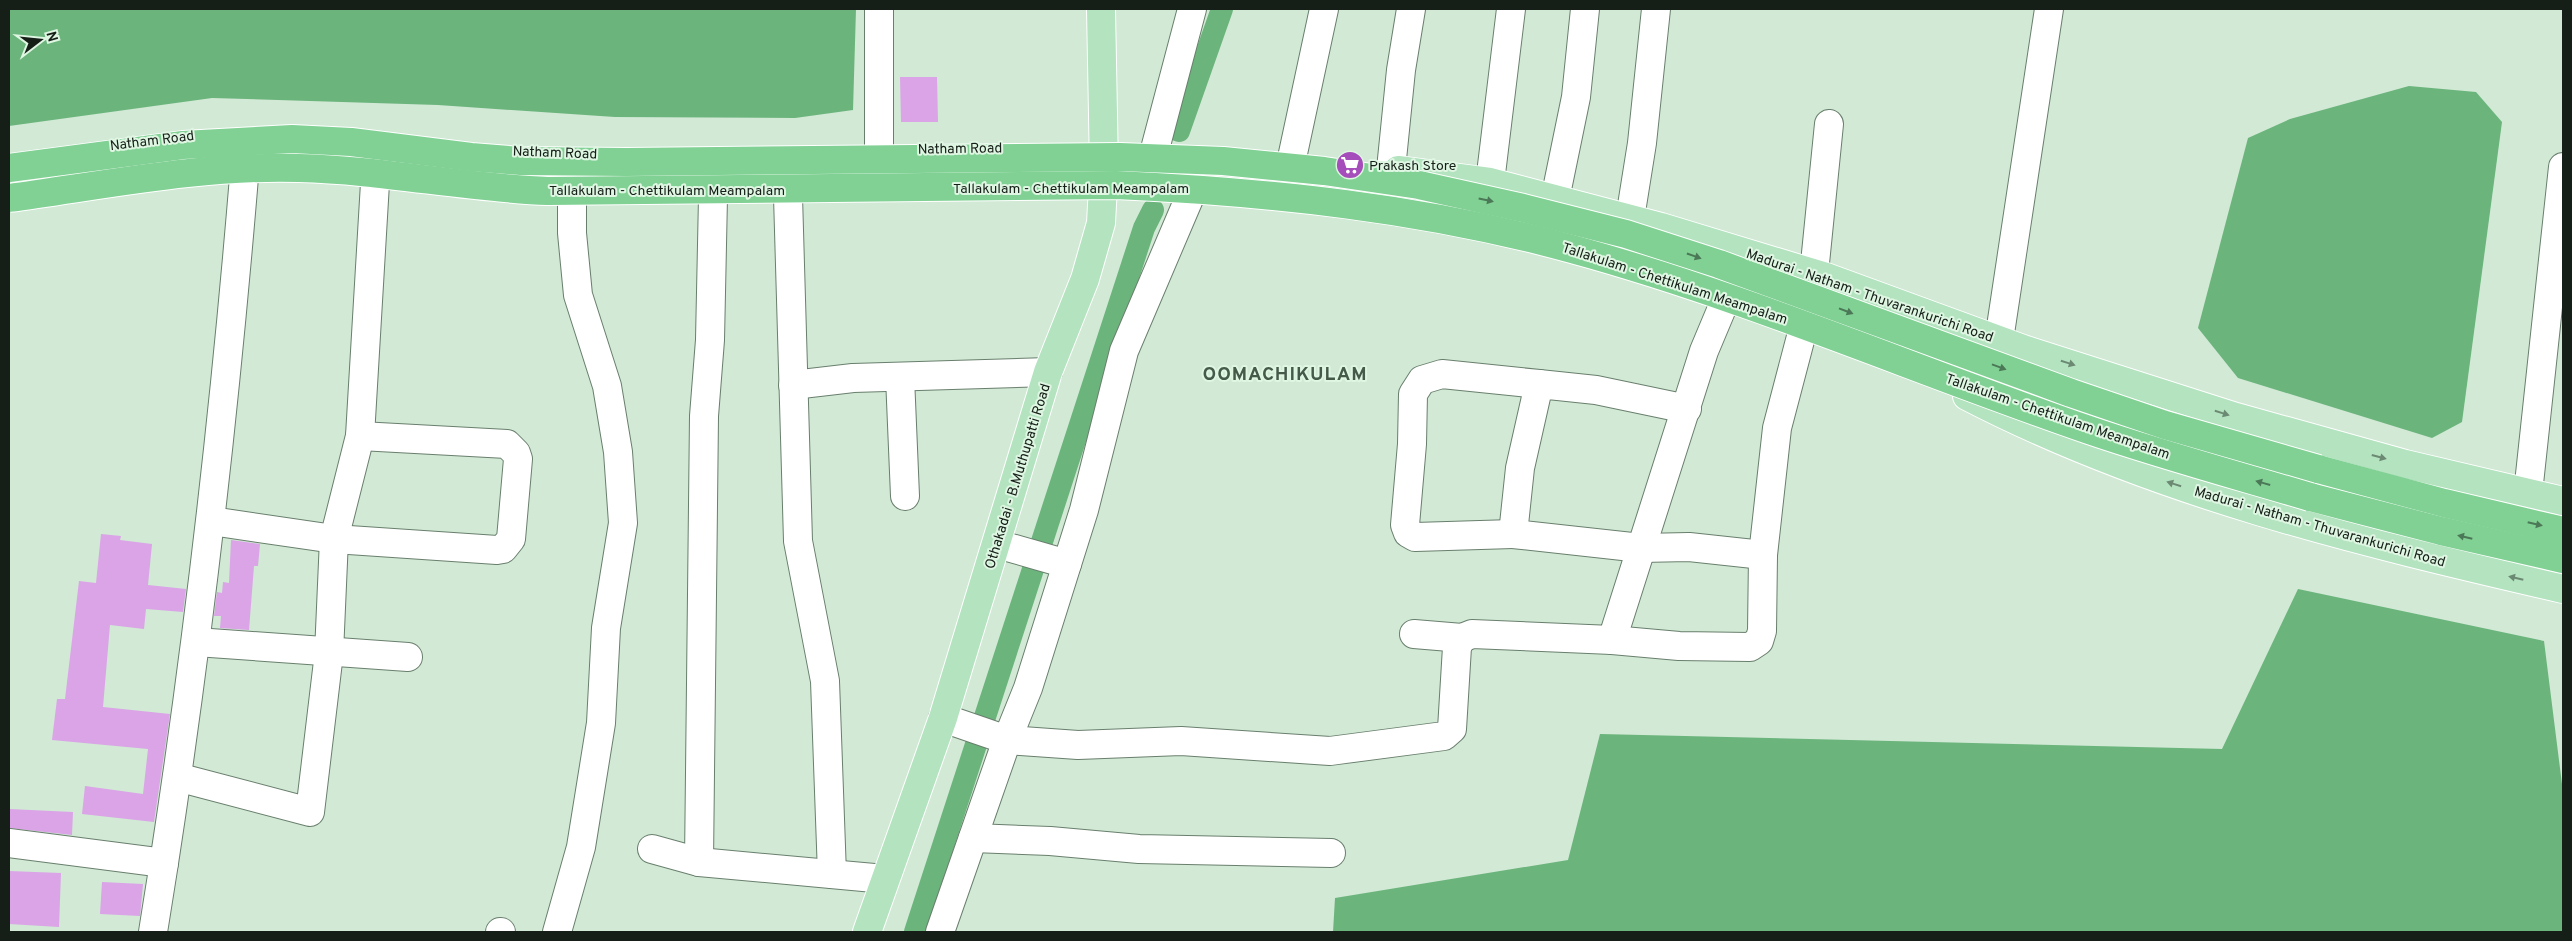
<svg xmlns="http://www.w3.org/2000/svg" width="2572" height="941" viewBox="0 0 2572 941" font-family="Overpass,sans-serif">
  <rect width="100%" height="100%" fill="#d1e9d5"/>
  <!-- water -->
  <g fill="#6bb47c">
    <polygon points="9,9 856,9 853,110 795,118 615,117 438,105 212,98 9,126"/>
    <polygon points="2409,86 2476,92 2502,122 2462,422 2432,438 2238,378 2198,328 2248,138 2290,119"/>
    <polygon points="2298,589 2544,641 2563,792 2563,932 1333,932 1335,898 1568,860 1600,734 2222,749"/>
  </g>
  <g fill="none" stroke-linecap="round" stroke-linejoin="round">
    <!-- canal -->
    <g stroke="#6bb47c" stroke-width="22">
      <polyline points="1179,131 1222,9"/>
      <polyline points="915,932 1144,228 1153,210"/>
    </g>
  </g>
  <!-- building -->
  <g fill="#daa4e7">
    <polygon points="900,77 937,77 938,122 901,122"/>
    <polygon points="101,534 121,536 120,540 152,544 148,585 186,589 183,612 146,609 144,629 110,625 103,707 170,714 154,822 82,814 85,786 143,794 148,749 52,740 57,699 65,699 79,581 96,583"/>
    <polygon points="231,540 260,544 258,566 254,566 249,630 220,628 221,616 214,616 217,592 222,593 223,582 229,583"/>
    <polygon points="9,809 73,812 72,835 9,828"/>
    <polygon points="9,871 61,873 59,927 9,924"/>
    <polygon points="102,882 143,884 140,916 100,914"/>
  </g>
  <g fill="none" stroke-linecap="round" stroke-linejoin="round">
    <defs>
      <g id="minor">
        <polyline points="879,9 879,149"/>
        <polyline points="1155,149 1192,9"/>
        <polyline points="1292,158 1324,9"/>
        <polyline points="1391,169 1401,70 1411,9"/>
        <polyline points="1490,182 1511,9"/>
        <polyline points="788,196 798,541 825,681 832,874"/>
        <polyline points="1555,199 1576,97 1585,9"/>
        <polyline points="1630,218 1642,143 1656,9"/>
        <polyline points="1814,273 1829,124"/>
        <polyline points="1999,340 2049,9"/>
        <polyline points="900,377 905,496"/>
        <polyline points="793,385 853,378 1048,372"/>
        <polyline points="1687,409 1596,390 1539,384 1520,468 1513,534 1641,548 1689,547 1763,555"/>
        <polyline points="2528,493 2563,167"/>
        <polyline points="211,521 334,539 497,550 503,549 511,539 518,459 516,453 507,444 360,436"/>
        <polyline points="1513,534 1415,537 1408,533 1405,525 1412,444 1413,394 1422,380 1442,374 1539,384"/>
        <polyline points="997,544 1067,564"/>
        <polyline points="1414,634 1462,638"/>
        <polyline points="1612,640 1679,646 1750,647 1759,641 1762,631 1763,555 1777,428 1803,329"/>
        <polyline points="196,642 408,657"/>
        <polyline points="943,718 1007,740 1078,745 1181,741 1330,751 1444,736 1452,729 1457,647 1462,638 1472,634 1612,640 1704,351 1725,301"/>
        <polyline points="177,777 310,812 329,653 334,539 360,436 375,183"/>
        <polyline points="973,838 1050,841 1139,849 1331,853"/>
        <path d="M9 843 164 863C199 635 225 407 244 177"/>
        <polyline points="652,849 699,862 885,879"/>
        <polyline points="699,862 704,416 710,340 713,197"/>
        <polyline points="153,932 164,863"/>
        <polyline points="500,932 501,932"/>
        <polyline points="557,932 581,847 601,723 606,628 623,523 618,452 607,386 578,295 572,233 572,199"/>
        <polyline points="940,932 1007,740 1028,688 1084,510 1124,351 1191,194"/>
      </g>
      <g id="major">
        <polyline points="1398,170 1490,182 1661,227 1826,277 2023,349 2236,417 2405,464 2563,501"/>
        <path d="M1967 396C2154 493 2360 542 2563 589"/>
        <polyline points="867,932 943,718 1048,372 1085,279 1101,223 1104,168 1101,9"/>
      </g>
      <g id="highway">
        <polyline points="2318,469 2444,503 2563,531"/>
        <polyline points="2310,497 2441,531 2563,559"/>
      </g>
    </defs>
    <!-- minor casing -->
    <use href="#minor" stroke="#697f6d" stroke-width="30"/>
    <!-- major casing -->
    <use href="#major" stroke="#fff" stroke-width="30"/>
    <!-- highway casing -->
    <use href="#highway" stroke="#fff" stroke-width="30"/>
    <!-- minor -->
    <use href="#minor" stroke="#fff" stroke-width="28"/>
    <!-- major -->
    <use href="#major" stroke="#b3e3bf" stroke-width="28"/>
    <!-- highway -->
    <use href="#highway" stroke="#81d194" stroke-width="28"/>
    <defs>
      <g id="highway-bridge">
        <polyline points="9,168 183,145 292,139 351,142 471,157 521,161 626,162 1120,157 1223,161 1324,171 1419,185 1523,208 1626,234 1719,264 2071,393 2165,425 2318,469"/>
        <path d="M9 198C105 185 202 165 299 168 383 170 465 188 548 191L1116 185C1270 192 1423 208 1572 249 1748 297 1917 371 2089 430 2162 455 2236 475 2310 497"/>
      </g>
    </defs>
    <!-- highway-bridge casing -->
    <use href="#highway-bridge" stroke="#fff" stroke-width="30" stroke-linecap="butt"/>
    <!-- highway-bridge -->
    <use href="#highway-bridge" stroke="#81d194" stroke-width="28"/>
  </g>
  <!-- one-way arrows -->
  <defs><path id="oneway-solid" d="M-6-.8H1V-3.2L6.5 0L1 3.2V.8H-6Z" transform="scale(1.25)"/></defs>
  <g fill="#4b7856">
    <use href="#oneway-solid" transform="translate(1486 200) rotate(12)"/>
    <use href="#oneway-solid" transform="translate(1694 256) rotate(19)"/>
    <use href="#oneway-solid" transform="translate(1846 311) rotate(21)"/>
    <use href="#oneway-solid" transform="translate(1999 367) rotate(20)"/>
    <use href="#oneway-solid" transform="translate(2263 483) rotate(-164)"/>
    <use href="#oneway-solid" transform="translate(2535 524) rotate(13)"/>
    <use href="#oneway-solid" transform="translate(2465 537) rotate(-167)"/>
  </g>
  <g fill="#6c8a73">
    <use href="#oneway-solid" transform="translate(2068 363) rotate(18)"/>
    <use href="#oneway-solid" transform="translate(2222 413) rotate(17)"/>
    <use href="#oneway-solid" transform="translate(2379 457) rotate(15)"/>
    <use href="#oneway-solid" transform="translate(2174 484) rotate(-162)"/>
    <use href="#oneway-solid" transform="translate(2516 578) rotate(-167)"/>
  </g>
  <!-- icons -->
  <defs>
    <symbol id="supermarket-disc" viewBox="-11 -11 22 22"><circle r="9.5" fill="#a54dba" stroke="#def6e2"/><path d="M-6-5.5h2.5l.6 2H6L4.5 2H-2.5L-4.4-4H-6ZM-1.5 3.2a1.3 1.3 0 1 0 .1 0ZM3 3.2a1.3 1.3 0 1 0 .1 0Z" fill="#fff"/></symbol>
  </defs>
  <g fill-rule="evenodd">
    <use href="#supermarket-disc" x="1334" y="149" width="32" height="32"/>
  </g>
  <g text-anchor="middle" stroke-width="4" stroke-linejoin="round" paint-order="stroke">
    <!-- street labels -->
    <g font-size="14" fill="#151e17" stroke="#def6e2">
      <text transform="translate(152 140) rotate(-7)" y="5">Natham Road</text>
      <text transform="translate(960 148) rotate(-1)" y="5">Natham Road</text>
      <text transform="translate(555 152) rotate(2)" y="5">Natham Road</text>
      <text x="1071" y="193">Tallakulam - Chettikulam Meampalam</text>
      <text x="667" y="195">Tallakulam - Chettikulam Meampalam</text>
      <text transform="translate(1675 283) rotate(18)" y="5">Tallakulam - Chettikulam Meampalam</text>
      <text transform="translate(1870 295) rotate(19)" y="5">Madurai - Natham - Thuvarankurichi Road</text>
      <text transform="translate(2058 416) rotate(19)" y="5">Tallakulam - Chettikulam Meampalam</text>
      <text transform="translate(1017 476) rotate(-73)" y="5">Othakadai - B.Muthupatti Road</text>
      <text transform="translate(2320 526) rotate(16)" y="5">Madurai - Natham - Thuvarankurichi Road</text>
    </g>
    <!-- poi labels -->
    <g font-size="14" fill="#151e17" stroke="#def6e2" text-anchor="start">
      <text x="1369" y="170">Prakash Store</text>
    </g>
    <!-- district labels -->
    <g font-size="19" font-weight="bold" letter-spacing="1" fill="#465a4a" stroke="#def6e2">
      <text x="1285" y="380">OOMACHIKULAM</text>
    </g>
  </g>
  <!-- border -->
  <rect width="2572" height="941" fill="none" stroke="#151e17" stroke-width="20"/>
  <!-- north arrow -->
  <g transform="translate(40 40) rotate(74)" stroke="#def6e2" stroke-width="4" paint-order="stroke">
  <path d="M0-4L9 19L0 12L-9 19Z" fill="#151e17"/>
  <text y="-8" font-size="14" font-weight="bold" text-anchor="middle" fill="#151e17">N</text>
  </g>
</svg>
